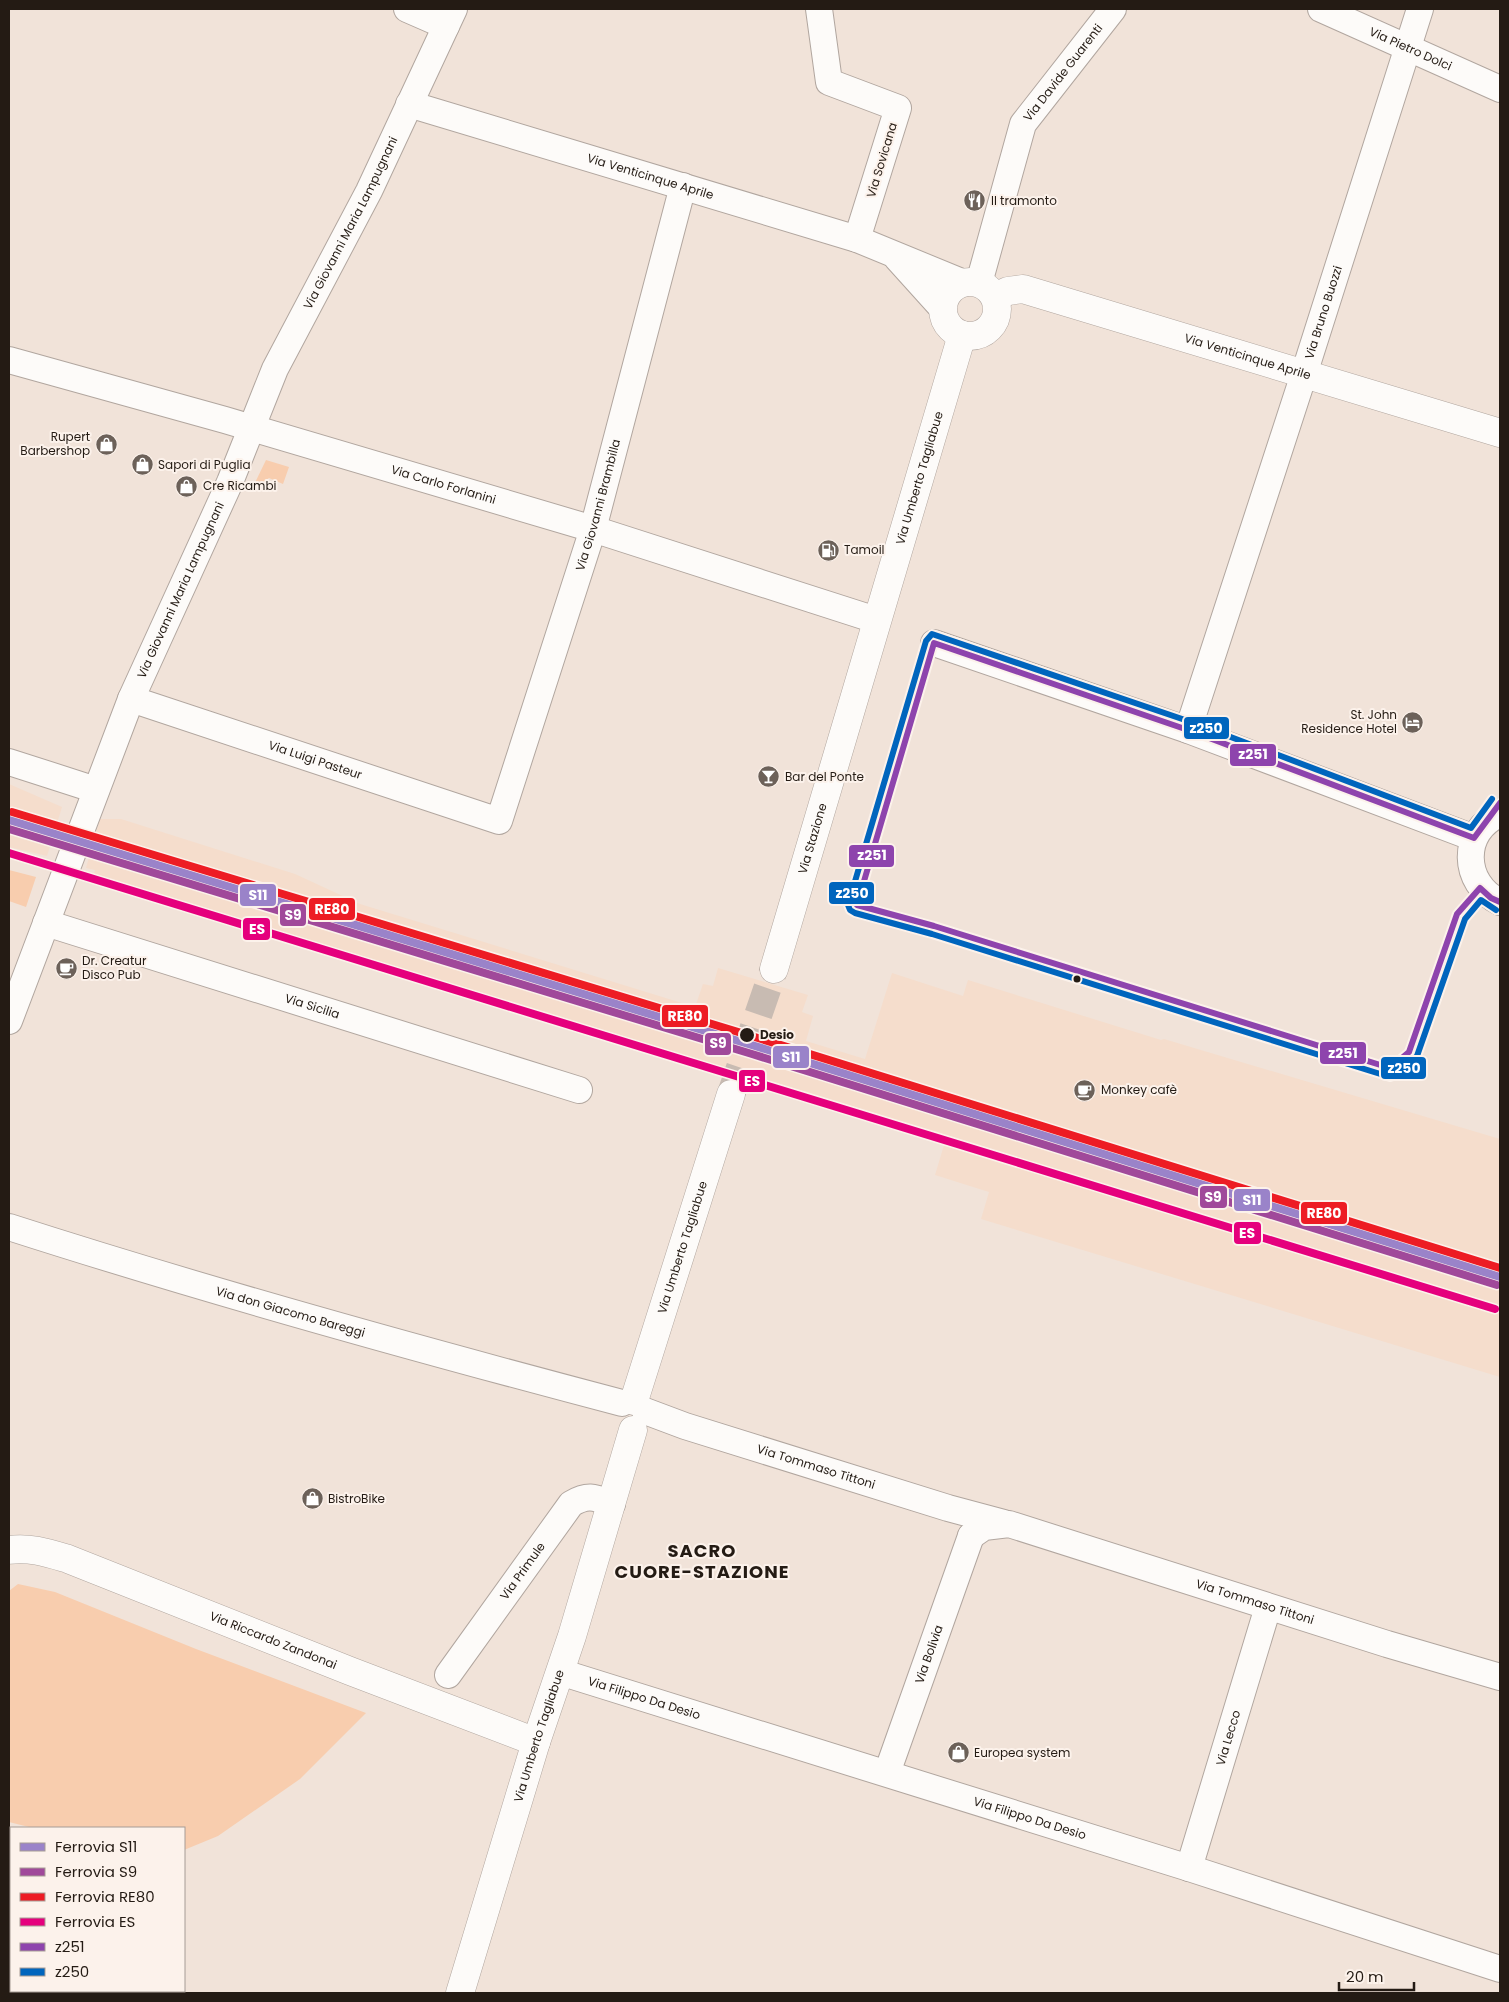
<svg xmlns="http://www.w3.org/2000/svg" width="1509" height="2002" viewBox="0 0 1509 2002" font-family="Poppins,sans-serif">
  <rect width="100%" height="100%" fill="#f1e3d9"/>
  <!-- built -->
  <g fill="#f5ddcc">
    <polygon points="9,784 62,807 47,856 9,847"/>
    <polygon points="100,819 121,819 295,874 360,904 695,1007 703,984 713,986 718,968 808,995 802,1012 813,1016 806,1041 865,1059 892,973 963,996 968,980 1161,1040 1164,1039 1500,1139 1500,1377 981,1219 989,1192 935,1175 944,1145 350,961 350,958 93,878 95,870 86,868"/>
  </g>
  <!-- green -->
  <g fill="#f8cdae">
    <polygon points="266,460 289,467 283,484 269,478 251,491"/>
    <polygon points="9,870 36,877 26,907 9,901"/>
    <polygon points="18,1584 55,1592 196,1649 366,1713 300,1779 218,1836 184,1850 184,1828 33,1828 9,1822 9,1591"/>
  </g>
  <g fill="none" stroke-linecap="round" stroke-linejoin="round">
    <!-- secondary-tunnel -->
    <polyline stroke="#c8bbb2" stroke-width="28" stroke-dasharray="28 14" stroke-linecap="butt" points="731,1094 774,969"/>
    <defs>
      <g id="street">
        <polyline points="407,9 446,26"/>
        <polyline points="819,9 829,82 898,108 857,239"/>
        <path id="s1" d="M1321 9 1500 89"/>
        <path id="s2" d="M409 104 857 239 964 283"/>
        <polyline points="897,258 943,309"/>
        <path id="s3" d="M979 283 1023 124 1113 9"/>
        <path id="s4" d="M9 360 225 420 593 529 876 620"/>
        <polyline points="934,643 1188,730 1474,838"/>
        <path id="s5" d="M131 699 499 821 593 529 683 186"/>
        <path id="s6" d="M1188 730 1304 374 1420 9"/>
        <polyline points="9,762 96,790"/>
        <path d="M1500 814C1460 831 1462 884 1500 902"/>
        <path id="s7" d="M46 923 579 1090"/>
        <path id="s8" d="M9 1021 131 699 230 482 275 369 369 191 454 9"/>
        <path id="s9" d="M9 1227C211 1292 417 1349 622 1403"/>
        <path id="s10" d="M645 1411 685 1426 948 1508 1004 1523"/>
        <path id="s11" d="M971 1536 984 1527 1009 1524 1387 1644 1500 1677"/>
        <path id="s12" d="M560 1672 1189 1868 1500 1969"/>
        <path id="s13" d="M448 1675 571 1504C588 1494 594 1497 612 1504"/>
        <path id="s14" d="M887 1773 971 1536"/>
        <path id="s15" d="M1189 1868 1268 1607"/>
      </g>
      <g id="secondary">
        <circle cx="970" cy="309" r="27"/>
        <path id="s16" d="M995 297 1008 291 1023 289 1500 433"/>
        <path id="s17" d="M774 969 962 335"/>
        <path id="s18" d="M634 1401 731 1094"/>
        <path id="s19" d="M9 1550C30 1547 48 1553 68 1559L350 1671 536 1742"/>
        <path id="s20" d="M460 1993 536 1742 572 1636 633 1430"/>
      </g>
    </defs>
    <!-- street casing -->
    <use href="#street" stroke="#b1a69f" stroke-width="28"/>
    <!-- secondary casing -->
    <use href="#secondary" stroke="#b1a69f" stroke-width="29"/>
    <!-- street -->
    <use href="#street" stroke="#fdfbf9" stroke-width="26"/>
    <!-- secondary -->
    <use href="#secondary" stroke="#fdfbf9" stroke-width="28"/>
    <defs>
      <polyline id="bus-1" points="1500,803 1474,838 1188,730 934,643 857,905 934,926 1390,1068 1409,1052 1457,914 1480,888 1491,898 1500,902"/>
      <polyline id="bus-2" points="1492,799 1471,828 1191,722 932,634 926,641 848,905 850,910 855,913 932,934 1390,1077 1396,1075 1417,1056 1465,919 1481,900 1496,910"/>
    </defs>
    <!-- bus-1 casing -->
    <use href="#bus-1" stroke="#fcf2eb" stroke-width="10"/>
    <!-- bus-2 casing -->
    <use href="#bus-2" stroke="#fcf2eb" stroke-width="10"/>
    <!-- bus-1 -->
    <use href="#bus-1" stroke="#8e44ad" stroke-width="6"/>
    <!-- bus-2 -->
    <use href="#bus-2" stroke="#0065bd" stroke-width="6"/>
    <defs>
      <polyline id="rail-1" points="9,820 755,1046 1500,1277"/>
      <polyline id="rail-2" points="9,829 752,1054 1497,1285"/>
      <polyline id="rail-3" points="12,812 758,1038 1500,1268"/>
      <polyline id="rail-4" points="9,853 1495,1309"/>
    </defs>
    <!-- rail-1 casing -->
    <use href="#rail-1" stroke="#fcf2eb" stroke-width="11"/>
    <!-- rail-2 casing -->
    <use href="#rail-2" stroke="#fcf2eb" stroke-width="11"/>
    <!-- rail-3 casing -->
    <use href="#rail-3" stroke="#fcf2eb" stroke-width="11"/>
    <!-- rail-4 casing -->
    <use href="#rail-4" stroke="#fcf2eb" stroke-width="11"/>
    <!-- rail-1 -->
    <use href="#rail-1" stroke="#9a83c9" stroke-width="8"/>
    <!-- rail-2 -->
    <use href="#rail-2" stroke="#a0499a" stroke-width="8"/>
    <!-- rail-3 -->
    <use href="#rail-3" stroke="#ed1c24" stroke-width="8"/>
    <!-- rail-4 -->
    <use href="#rail-4" stroke="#e5007d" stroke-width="8"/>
  </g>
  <!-- icons -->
  <defs>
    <symbol id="restaurant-disc" viewBox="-11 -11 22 22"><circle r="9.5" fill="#6c6159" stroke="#fcf2eb"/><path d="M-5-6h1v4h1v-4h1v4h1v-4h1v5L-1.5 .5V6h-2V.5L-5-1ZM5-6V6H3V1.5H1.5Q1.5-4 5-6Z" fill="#fff"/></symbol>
    <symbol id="shop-disc" viewBox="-11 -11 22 22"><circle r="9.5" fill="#6c6159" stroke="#fcf2eb"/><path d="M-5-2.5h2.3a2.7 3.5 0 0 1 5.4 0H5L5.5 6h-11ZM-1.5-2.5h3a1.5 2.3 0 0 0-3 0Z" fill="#fff"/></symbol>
    <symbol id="fuel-disc" viewBox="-11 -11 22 22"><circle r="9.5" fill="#6c6159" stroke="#fcf2eb"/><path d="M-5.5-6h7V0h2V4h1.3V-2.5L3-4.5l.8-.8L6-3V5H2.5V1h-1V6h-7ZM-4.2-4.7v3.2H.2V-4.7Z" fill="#fff"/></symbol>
    <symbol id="hotel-disc" viewBox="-11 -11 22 22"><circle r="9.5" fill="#6c6159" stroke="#fcf2eb"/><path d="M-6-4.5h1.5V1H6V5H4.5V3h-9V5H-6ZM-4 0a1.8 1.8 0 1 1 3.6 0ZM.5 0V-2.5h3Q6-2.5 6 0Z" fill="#fff"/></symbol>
    <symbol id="bar-disc" viewBox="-11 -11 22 22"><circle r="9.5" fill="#6c6159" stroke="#fcf2eb"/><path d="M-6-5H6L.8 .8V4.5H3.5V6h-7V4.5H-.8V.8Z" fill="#fff"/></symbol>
    <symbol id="cafe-disc" viewBox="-11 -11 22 22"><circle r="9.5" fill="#6c6159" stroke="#fcf2eb"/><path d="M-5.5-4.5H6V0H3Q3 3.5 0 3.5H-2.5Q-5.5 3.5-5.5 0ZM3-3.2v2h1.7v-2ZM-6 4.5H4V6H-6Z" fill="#fff"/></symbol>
  </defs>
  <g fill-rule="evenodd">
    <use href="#restaurant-disc" x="962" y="188" width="25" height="25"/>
    <use href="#shop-disc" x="94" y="432" width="25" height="25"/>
    <use href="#shop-disc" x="130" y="452" width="25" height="25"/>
    <use href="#shop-disc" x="174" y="474" width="25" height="25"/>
    <use href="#fuel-disc" x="816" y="538" width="25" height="25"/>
    <use href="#hotel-disc" x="1400" y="710" width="25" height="25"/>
    <use href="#bar-disc" x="756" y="764" width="25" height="25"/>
    <use href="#cafe-disc" x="54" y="956" width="25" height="25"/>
    <use href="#cafe-disc" x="1072" y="1078" width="25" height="25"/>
    <use href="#shop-disc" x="300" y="1486" width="25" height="25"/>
    <use href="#shop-disc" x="946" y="1740" width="25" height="25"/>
  </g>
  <!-- markers -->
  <g fill="#241b14" stroke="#fcf2eb" stroke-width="2">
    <circle cx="1077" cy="979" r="4.5"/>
    <circle cx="747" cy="1035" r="8"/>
  </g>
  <g text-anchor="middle" stroke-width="4" stroke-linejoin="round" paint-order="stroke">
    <!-- street labels -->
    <g font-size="12" fill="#241b14" stroke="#fcf2eb">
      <text dy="4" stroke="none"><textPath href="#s1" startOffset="98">Via Pietro Dolci</textPath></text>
      <text dy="4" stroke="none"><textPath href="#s3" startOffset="230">Via Davide Guarenti</textPath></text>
      <text transform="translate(882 160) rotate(-73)" y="4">Via Sovicana</text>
      <text dy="4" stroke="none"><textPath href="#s2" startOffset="252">Via Venticinque Aprile</textPath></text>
      <text dy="4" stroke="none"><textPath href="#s8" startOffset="869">Via Giovanni Maria Lampugnani</textPath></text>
      <text dy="4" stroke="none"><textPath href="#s6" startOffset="439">Via Bruno Buozzi</textPath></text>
      <text dy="4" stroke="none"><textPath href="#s16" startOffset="264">Via Venticinque Aprile</textPath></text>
      <text dy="4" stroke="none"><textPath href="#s17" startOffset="512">Via Umberto Tagliabue</textPath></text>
      <text dy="4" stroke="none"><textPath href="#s4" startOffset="452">Via Carlo Forlanini</textPath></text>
      <text dy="4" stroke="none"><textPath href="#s5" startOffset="719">Via Giovanni Brambilla</textPath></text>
      <text dy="4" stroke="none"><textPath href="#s8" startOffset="464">Via Giovanni Maria Lampugnani</textPath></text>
      <text dy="4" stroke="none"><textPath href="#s5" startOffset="194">Via Luigi Pasteur</textPath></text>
      <text dy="4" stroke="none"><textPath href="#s17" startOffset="136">Via Stazione</textPath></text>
      <text dy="4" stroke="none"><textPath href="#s7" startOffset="279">Via Sicilia</textPath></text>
      <text dy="4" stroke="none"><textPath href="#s18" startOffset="161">Via Umberto Tagliabue</textPath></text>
      <text dy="4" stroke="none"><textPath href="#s9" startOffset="294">Via don Giacomo Bareggi</textPath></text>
      <text dy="4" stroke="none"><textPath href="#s10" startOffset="180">Via Tommaso Tittoni</textPath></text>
      <text dy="4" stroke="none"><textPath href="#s13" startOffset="128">Via Primule</textPath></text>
      <text dy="4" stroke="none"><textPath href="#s11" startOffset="299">Via Tommaso Tittoni</textPath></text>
      <text dy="4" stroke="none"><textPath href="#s19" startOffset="281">Via Riccardo Zandonai</textPath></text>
      <text dy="4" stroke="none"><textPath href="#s14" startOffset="126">Via Bolivia</textPath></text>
      <text dy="4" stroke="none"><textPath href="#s12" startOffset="88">Via Filippo Da Desio</textPath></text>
      <text dy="4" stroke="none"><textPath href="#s20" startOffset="269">Via Umberto Tagliabue</textPath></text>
      <text dy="4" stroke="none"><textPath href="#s15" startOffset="136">Via Lecco</textPath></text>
      <text dy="4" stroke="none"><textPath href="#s12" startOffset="492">Via Filippo Da Desio</textPath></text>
    </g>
    <!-- poi labels -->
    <g font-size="12" fill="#241b14" stroke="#fcf2eb" text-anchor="start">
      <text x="991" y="205">Il tramonto</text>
      <text x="90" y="441" text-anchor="end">Rupert<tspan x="90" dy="14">Barbershop</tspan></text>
      <text x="158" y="469">Sapori di Puglia</text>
      <text x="203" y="490">Cre Ricambi</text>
      <text x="844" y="554">Tamoil</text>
      <text x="1397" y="719" text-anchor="end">St. John<tspan x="1397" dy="14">Residence Hotel</tspan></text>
      <text x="785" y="781">Bar del Ponte</text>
      <text x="82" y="965">Dr. Creatur<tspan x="82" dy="14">Disco Pub</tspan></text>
      <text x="1101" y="1094">Monkey cafè</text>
      <text x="328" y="1503">BistroBike</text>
      <text x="974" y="1757">Europea system</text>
    </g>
    <!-- stop labels -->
    <g font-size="12" font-weight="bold" fill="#241b14" stroke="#fcf2eb" text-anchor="start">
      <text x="760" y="1039">Desio</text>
    </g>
    <!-- district labels -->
    <g font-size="18" font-weight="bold" letter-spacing="1" fill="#241b14" stroke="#fcf2eb">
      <text x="702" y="1557">SACRO<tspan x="702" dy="21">CUORE-STAZIONE</tspan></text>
    </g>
  </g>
  <g stroke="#fcf2eb" stroke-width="2">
    <rect x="1183" y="716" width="47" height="24" rx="5" fill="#0065bd"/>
    <rect x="1229" y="743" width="48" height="24" rx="5" fill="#8e44ad"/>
    <rect x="848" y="844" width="47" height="24" rx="5" fill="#8e44ad"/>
    <rect x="828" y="881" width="47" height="24" rx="5" fill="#0065bd"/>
    <rect x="239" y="883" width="38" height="24" rx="5" fill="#9a83c9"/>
    <rect x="308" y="897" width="48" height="24" rx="5" fill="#ed1c24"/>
    <rect x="279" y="903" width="28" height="24" rx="5" fill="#a0499a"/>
    <rect x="242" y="917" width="29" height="24" rx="5" fill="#e5007d"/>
    <rect x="661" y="1004" width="48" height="24" rx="5" fill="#ed1c24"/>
    <rect x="704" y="1032" width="28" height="24" rx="5" fill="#a0499a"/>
    <rect x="1319" y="1041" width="48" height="24" rx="5" fill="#8e44ad"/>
    <rect x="772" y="1045" width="38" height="24" rx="5" fill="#9a83c9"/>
    <rect x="1380" y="1056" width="47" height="24" rx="5" fill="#0065bd"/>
    <rect x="738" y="1069" width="28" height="24" rx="5" fill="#e5007d"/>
    <rect x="1199" y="1185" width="29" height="24" rx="5" fill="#a0499a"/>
    <rect x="1233" y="1188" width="38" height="24" rx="5" fill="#9a83c9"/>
    <rect x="1300" y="1201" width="48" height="24" rx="5" fill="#ed1c24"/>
    <rect x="1233" y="1221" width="29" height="24" rx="5" fill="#e5007d"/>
  </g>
  <g font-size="14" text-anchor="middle" font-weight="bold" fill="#fff">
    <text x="1206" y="733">z250</text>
    <text x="1253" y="759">z251</text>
    <text x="872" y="860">z251</text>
    <text x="852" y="898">z250</text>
    <text x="258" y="900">S11</text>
    <text x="332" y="914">RE80</text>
    <text x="293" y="920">S9</text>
    <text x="257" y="934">ES</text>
    <text x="685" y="1021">RE80</text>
    <text x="718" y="1048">S9</text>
    <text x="1343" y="1058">z251</text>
    <text x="791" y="1062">S11</text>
    <text x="1404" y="1073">z250</text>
    <text x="752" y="1086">ES</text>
    <text x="1213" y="1202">S9</text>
    <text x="1252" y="1205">S11</text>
    <text x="1324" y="1218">RE80</text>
    <text x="1247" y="1238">ES</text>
  </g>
  <!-- border -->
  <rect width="1509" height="2002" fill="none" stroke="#241b14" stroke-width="20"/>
  <!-- legend -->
  <rect x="10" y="1827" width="175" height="165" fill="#fcf2eb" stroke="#a69c95"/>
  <rect x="20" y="1843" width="25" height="8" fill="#9a83c9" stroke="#a69c95"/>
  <text x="55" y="1852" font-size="15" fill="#241b14">Ferrovia S11</text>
  <rect x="20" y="1868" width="25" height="8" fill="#a0499a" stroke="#a69c95"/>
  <text x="55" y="1877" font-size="15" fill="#241b14">Ferrovia S9</text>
  <rect x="20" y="1893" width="25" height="8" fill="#ed1c24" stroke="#a69c95"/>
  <text x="55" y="1902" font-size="15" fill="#241b14">Ferrovia RE80</text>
  <rect x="20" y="1918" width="25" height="8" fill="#e5007d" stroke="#a69c95"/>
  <text x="55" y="1927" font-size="15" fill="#241b14">Ferrovia ES</text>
  <rect x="20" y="1943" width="25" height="8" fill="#8e44ad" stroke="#a69c95"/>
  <text x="55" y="1952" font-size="15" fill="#241b14">z251</text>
  <rect x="20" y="1968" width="25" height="8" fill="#0065bd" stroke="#a69c95"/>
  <text x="55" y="1977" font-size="15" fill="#241b14">z250</text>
  <!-- scale -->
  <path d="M1339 1982v8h75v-8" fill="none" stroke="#241b14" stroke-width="2.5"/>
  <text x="1346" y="1982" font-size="15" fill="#241b14" stroke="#fcf2eb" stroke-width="4" paint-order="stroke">20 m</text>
</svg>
